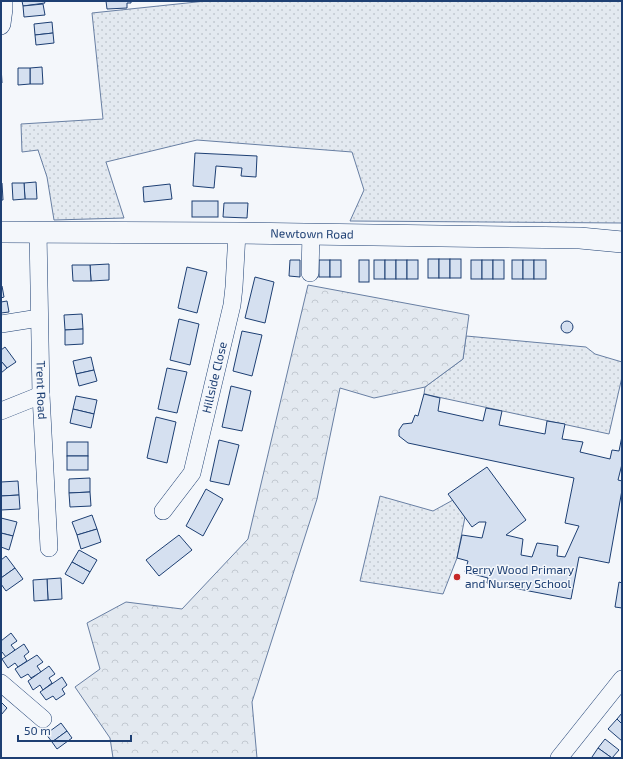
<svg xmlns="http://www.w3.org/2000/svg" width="623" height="759" viewBox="0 0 623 759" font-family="'Exo 2',sans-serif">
  <defs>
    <pattern id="grass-dots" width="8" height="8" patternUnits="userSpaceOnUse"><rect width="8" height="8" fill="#e3e9f0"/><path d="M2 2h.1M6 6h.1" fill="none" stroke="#c2c9d1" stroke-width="1.8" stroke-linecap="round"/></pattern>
    <pattern id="forest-crowns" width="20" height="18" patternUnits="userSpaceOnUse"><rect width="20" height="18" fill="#e3e9f0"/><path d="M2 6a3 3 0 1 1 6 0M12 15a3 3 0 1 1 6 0" fill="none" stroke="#c2c9d1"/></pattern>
  </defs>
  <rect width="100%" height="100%" fill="#f4f7fb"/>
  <!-- grass -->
  <g fill="url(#grass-dots)" stroke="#687fa3">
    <polygon points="206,1 622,1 622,223 350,221 364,190 352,152 197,140 106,162 124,218 54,220 47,177 38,150 22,152 21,124 103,119 92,13"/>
    <polygon points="466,336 586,347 595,354 622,362 622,377 609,434 424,394 425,387 463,359"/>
    <polygon points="380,496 433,511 453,500 465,517 457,558 443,594 360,581"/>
  </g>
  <!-- forest -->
  <polygon fill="url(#forest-crowns)" stroke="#687fa3" points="308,285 469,315 463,359 425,387 374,398 340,388 317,499 252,702 257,758 113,758 110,738 75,687 100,669 87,623 126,602 182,609 248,539"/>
  <!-- building -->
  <g fill="#d5e0f0" stroke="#1d3f73">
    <polygon points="22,1 44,1 45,3 23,6"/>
    <polygon points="106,1 131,1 131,3 127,3 127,8 107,9"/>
    <polygon points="43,4 45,15 24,17 23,6"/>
    <polygon points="52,22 53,33 35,35 34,24"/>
    <polygon points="53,33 54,43 36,45 35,35"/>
    <polygon points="1,66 2,83 1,83"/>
    <polygon points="42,67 43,84 30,84 30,68"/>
    <polygon points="18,68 30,68 30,84 18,85"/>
    <polygon points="195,153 257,156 256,177 241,176 242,168 216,166 214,188 193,186"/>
    <polygon points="36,182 37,199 25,199 24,183"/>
    <polygon points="1,183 2,183 3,200 1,200"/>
    <polygon points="12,183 24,183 25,199 13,200"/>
    <polygon points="170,184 172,199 144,202 143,187"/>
    <rect x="192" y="201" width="26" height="16"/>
    <polygon points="224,203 248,203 247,218 223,217"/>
    <rect x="428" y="259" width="11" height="19"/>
    <rect x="439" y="259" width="11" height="19"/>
    <rect x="450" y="259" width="11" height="19"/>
    <polygon points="290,260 300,260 300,277 289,276"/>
    <rect x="319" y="260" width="11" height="17"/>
    <rect x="330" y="260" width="11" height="17"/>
    <rect x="359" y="260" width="10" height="22"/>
    <rect x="374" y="260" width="11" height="19"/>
    <rect x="385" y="260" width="11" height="19"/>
    <rect x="396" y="260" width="11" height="19"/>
    <rect x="407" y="260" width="11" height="19"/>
    <rect x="471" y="260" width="11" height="19"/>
    <rect x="482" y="260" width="11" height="19"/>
    <rect x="493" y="260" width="11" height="19"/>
    <rect x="512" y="260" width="11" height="19"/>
    <rect x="523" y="260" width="11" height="19"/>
    <rect x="534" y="260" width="12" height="19"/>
    <polygon points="109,264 109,280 91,281 90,265"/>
    <polygon points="72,265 90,265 91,281 73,281"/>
    <polygon points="187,267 207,272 197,313 178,308"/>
    <polygon points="255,277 274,282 265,323 245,318"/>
    <polygon points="2,286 4,297 1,298 1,287"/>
    <polygon points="7,301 9,312 1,313 1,302"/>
    <polygon points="82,314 83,329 65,330 64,315"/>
    <polygon points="179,319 199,324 190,365 170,360"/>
    <circle cx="567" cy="327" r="6"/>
    <polygon points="83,329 83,344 65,345 65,330"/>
    <polygon points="242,331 262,335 252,376 233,371"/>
    <polygon points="5,347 16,362 7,368 1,361 1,350"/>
    <polygon points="91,357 94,370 76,374 73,361"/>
    <polygon points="1,361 7,368 1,373"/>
    <polygon points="167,368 187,372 177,413 158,409"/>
    <polygon points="94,370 97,381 79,386 76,374"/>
    <polygon points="231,386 251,391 242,431 222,427"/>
    <polygon points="424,394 440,398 438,411 483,421 486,408 502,411 499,425 545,434 547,421 565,424 562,439 583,442 580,452 610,459 612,450 619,451 622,436 622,464 618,480 622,481 622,490 609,563 579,557 571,599 487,583 488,578 465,572 468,561 457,558 462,535 482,538 486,522 479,522 472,527 448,494 487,467 526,520 506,535 523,539 521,555 532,557 537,543 558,546 557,556 565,557 579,526 565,523 574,478 408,443 399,436 399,430 403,424 412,423 415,415 418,416"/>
    <polygon points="76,396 97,400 94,414 73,409"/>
    <polygon points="73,409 94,414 91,428 70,423"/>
    <polygon points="156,417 176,422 167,463 147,458"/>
    <polygon points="219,440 239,445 229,485 210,481"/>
    <rect x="67" y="442" width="21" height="14"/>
    <rect x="67" y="456" width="21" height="14"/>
    <polygon points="90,478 90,492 69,493 69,479"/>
    <polygon points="18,481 19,495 1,496 1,482"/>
    <polygon points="206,489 223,499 203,536 186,526"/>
    <polygon points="90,492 91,506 70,507 69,493"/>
    <polygon points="19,495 20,509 1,510 1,496"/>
    <polygon points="92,515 97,529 77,535 72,522"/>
    <polygon points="1,518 17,522 13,536 1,533"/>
    <polygon points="97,529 101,542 81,549 77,535"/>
    <polygon points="1,533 13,536 9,550 1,547"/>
    <polygon points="179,535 192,550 159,576 146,560"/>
    <polygon points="79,550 97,560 90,572 72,562"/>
    <polygon points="6,556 15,568 1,578 1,560"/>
    <polygon points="72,562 90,572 83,584 65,574"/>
    <polygon points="15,568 23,579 6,591 1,584 1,578"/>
    <polygon points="61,578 62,599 48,600 47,579"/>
    <polygon points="47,579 48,600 34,601 33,580"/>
    <polygon points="619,582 622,583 622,608 615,607"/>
    <polygon points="11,633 17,641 11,645 15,650 6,657 2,652 1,653 1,641"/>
    <polygon points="24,644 29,652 24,656 27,661 18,667 15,663 8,668 2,659"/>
    <polygon points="37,655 43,662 37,666 41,672 31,678 28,674 21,678 15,669"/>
    <polygon points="49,666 55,674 49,678 52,683 43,690 40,685 33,690 28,681"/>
    <polygon points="62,677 67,685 62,689 65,694 56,700 53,696 46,700 40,692"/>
    <polygon points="1,702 7,708 1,715"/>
    <polygon points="622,713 622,724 617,719"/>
    <polygon points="617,719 622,724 622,741 608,729"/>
    <polygon points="61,723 67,731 52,742 46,734"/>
    <polygon points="67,731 72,738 57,749 52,742"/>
    <polygon points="605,739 619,750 612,758 598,748"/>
    <polygon points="598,748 612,758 593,758 592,757"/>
  </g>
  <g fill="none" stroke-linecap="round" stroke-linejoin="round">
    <defs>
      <g id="minor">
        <polyline points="1,26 2,24 4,9 4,1"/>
        <path id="s1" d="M38 231 41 395 49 548"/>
        <polyline points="310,273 311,234"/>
        <polyline points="1,324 39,318"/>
        <polyline points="1,411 41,395"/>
        <path id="s2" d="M163 511 192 473 232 305 234 287 237 233"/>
        <polyline points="1,683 43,719"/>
        <polyline points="559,758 622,679"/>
      </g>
      <g id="major">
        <path id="s3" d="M1 232 237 233 580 238 622 242"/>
      </g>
    </defs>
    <!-- minor casing -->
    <use href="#minor" stroke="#1d3f73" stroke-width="18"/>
    <!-- major casing -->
    <use href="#major" stroke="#1d3f73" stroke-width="22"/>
    <!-- minor -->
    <use href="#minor" stroke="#f4f7fb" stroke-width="17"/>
    <!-- major -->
    <use href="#major" stroke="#f4f7fb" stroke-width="21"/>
  </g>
  <!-- markers -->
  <circle fill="#c62828" stroke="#f4f7fb" stroke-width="1.5" cx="457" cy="577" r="4"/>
  <g text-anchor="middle" stroke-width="3" stroke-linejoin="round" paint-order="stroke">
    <!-- street labels -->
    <g font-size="12" fill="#1d3f73" stroke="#f4f7fb">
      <text dy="4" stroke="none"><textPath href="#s3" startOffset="311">Newtown Road</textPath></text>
      <text dy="4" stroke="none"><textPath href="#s2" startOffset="146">Hillside Close</textPath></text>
      <text dy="4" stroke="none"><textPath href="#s1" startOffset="159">Trent Road</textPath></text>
    </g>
    <!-- poi labels -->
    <g font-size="12" fill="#1d3f73" stroke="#f4f7fb" text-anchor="start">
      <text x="465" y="574">Perry Wood Primary<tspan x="465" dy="14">and Nursery School</tspan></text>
    </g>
  </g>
  <!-- border -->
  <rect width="623" height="759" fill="none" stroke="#1d3f73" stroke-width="4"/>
  <!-- scale -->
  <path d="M18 735v6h113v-6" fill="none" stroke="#1d3f73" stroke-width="2"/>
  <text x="24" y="735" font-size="12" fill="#1d3f73" stroke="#f4f7fb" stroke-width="3" paint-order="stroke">50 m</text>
</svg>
